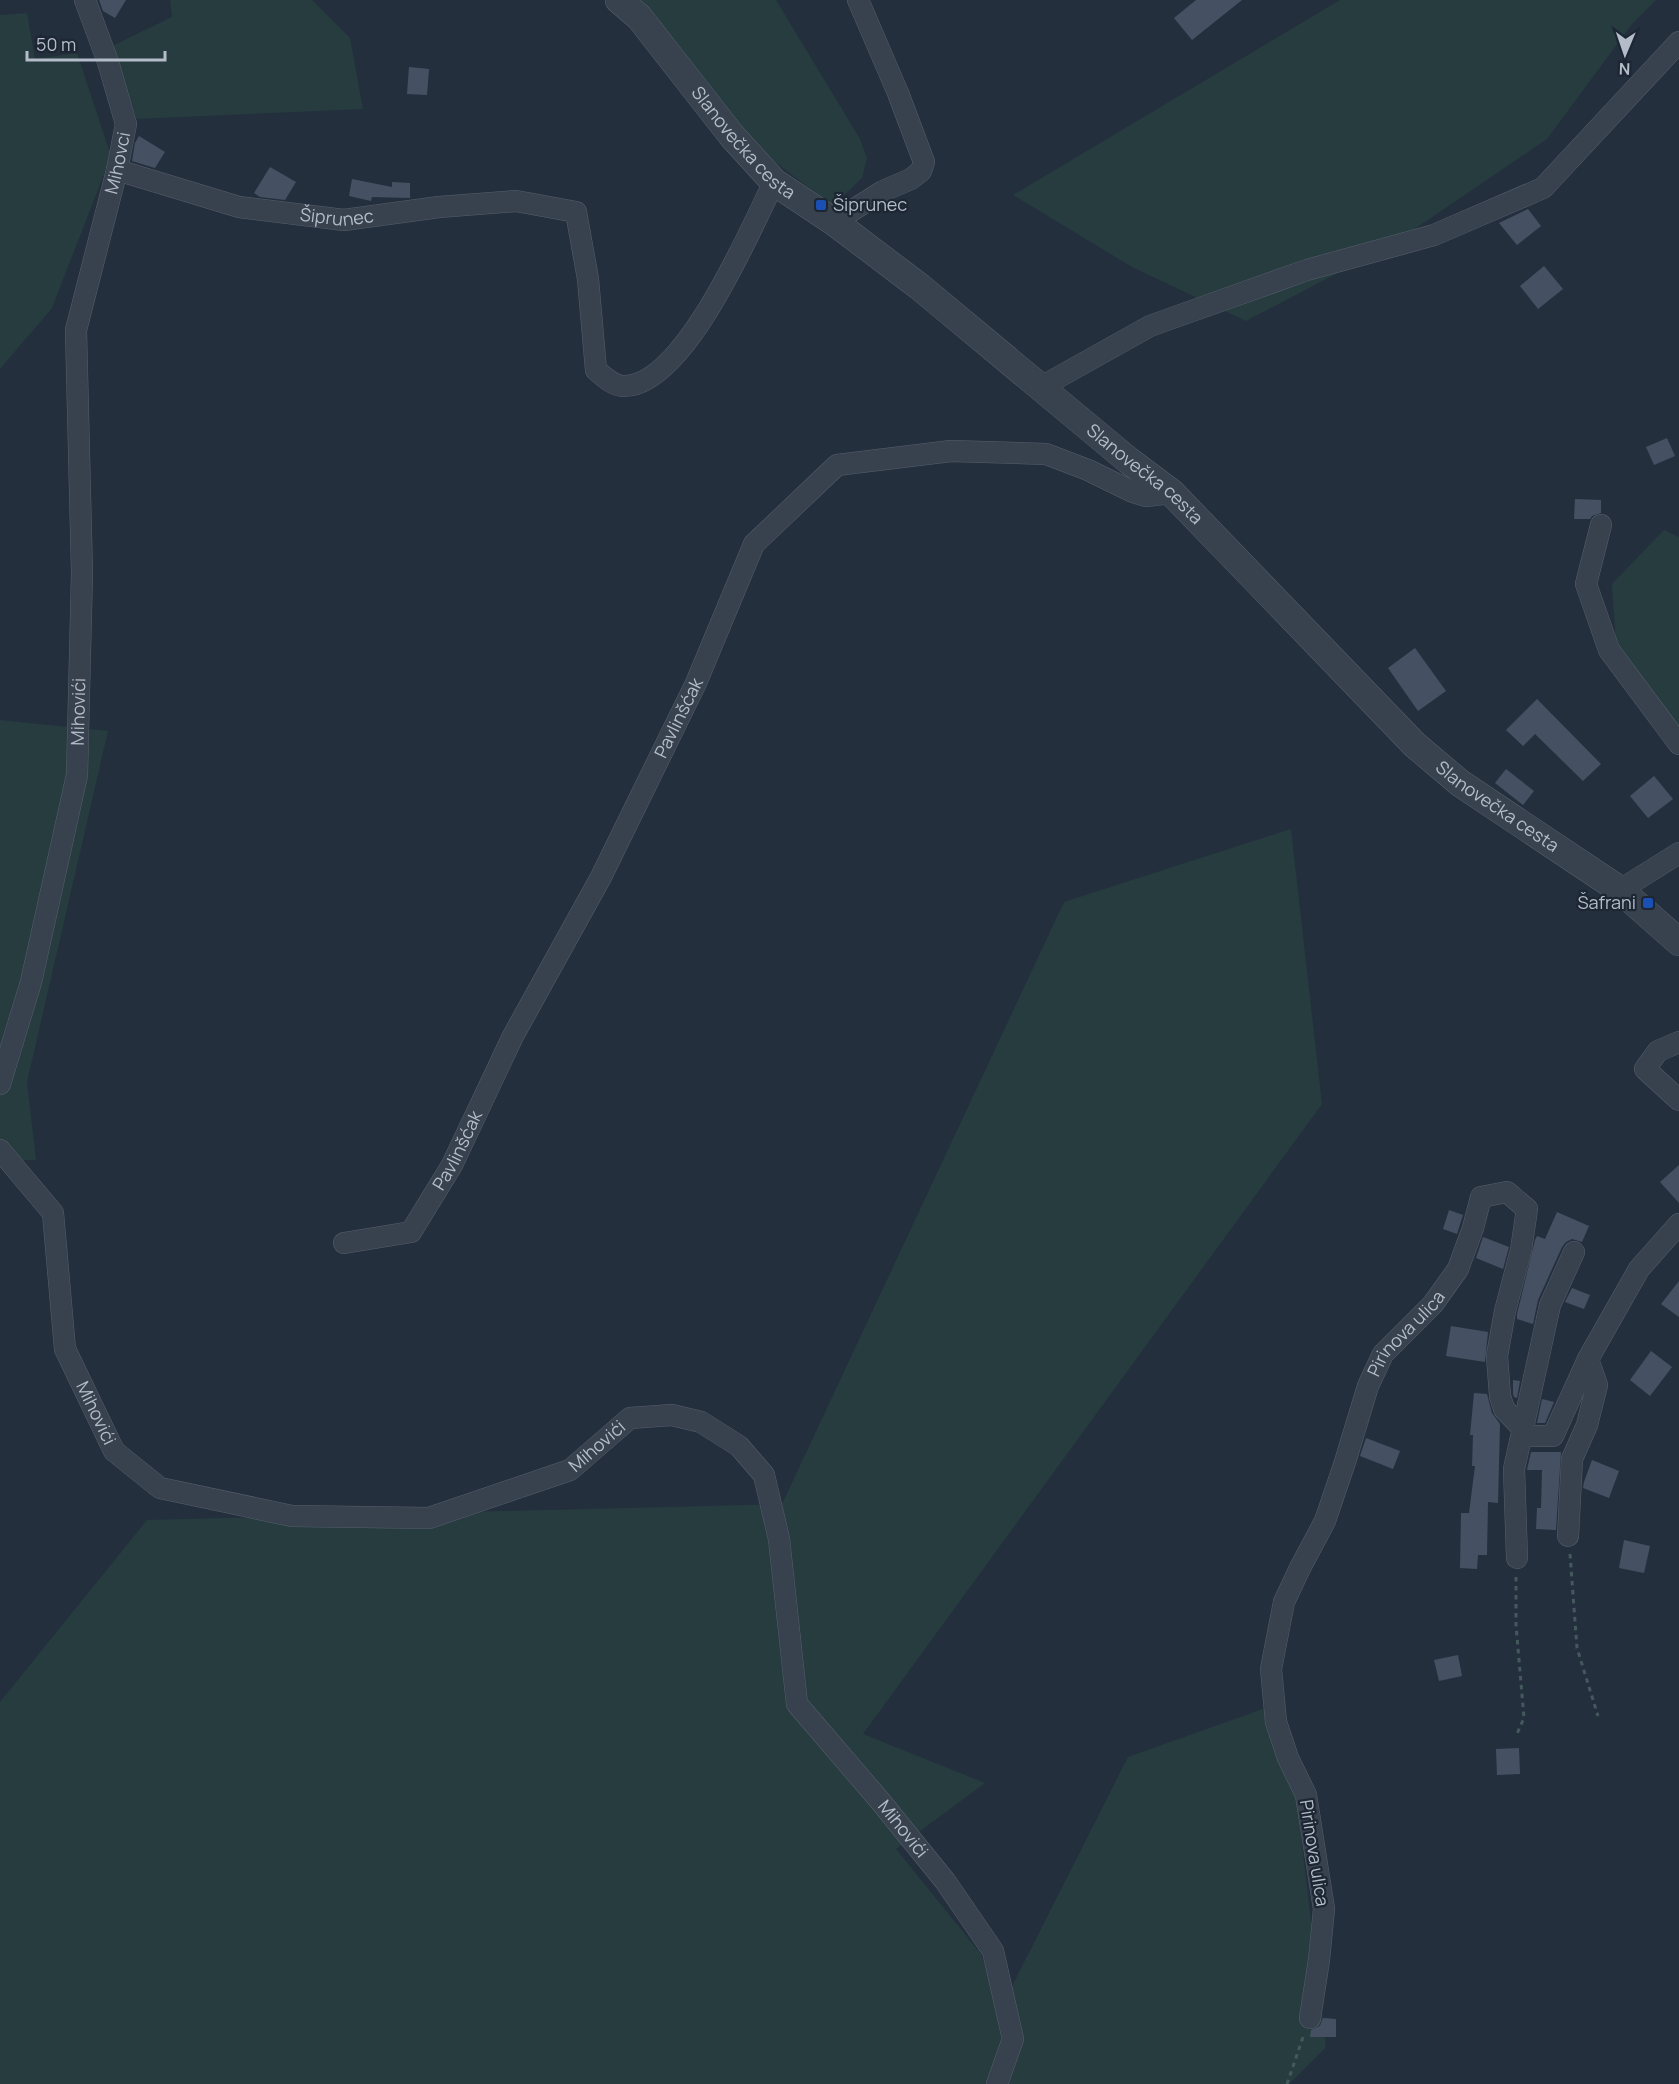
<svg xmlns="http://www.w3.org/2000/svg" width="1679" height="2084" viewBox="0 0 1679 2084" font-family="Manrope,sans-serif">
  <rect width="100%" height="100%" fill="#242f3e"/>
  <!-- green -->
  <g fill="#263c3f">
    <polygon points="170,0 312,0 350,38 363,109 137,119 110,47 172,17"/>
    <polygon points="641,0 776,0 860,139 867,158 862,178 833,206 755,147"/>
    <polygon points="1340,0 1656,0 1632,24 1547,139 1391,245 1246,321 1132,267 1013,195"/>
    <polygon points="27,13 35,59 77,53 111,156 52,308 0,369 0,15"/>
    <polygon points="1664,530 1679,537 1679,730 1616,643 1612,584"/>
    <polygon points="0,720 108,731 27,1082 36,1160 0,1160"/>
    <polygon points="1291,829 1322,1104 863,1734 985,1783 896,1849 981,1954 1001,2008 1128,1757 1285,1701 1326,2047 1289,2084 0,2084 0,1702 147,1520 782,1504 1064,902"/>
  </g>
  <!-- building -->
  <g fill="#455162">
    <polygon points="99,0 126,0 115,18 103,11"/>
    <polygon points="1196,0 1242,0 1192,40 1174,18"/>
    <polygon points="409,67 429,69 427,95 407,94"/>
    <polygon points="139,136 165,152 155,168 132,161 135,143"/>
    <polygon points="270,167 296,182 285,200 260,197 254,193"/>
    <polygon points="352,179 392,187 392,182 410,183 410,198 372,197 371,201 349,196"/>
    <polygon points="1528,209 1541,226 1517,245 1499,223"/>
    <polygon points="1544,266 1563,289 1538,309 1520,286"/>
    <polygon points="1667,438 1675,456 1654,465 1646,447"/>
    <polygon points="1575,499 1601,500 1601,513 1592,516 1590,519 1574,519"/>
    <polygon points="1415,648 1446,691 1418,711 1388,668"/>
    <polygon points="1537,699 1601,764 1583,781 1535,734 1523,746 1506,730"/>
    <polygon points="1506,769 1534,791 1523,805 1495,783"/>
    <polygon points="1654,776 1673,799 1648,818 1630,796"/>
    <polygon points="1679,1165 1679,1203 1660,1182"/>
    <polygon points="1449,1210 1463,1215 1457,1234 1443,1229"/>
    <polygon points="1557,1212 1589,1226 1582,1242 1572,1239 1566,1242 1562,1247 1538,1300 1533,1324 1517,1319 1517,1314 1535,1240 1537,1236 1545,1239"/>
    <polygon points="1483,1237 1509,1247 1503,1269 1476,1258"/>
    <polygon points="1679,1281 1679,1317 1661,1304"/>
    <polygon points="1572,1288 1590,1295 1584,1309 1565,1302"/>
    <polygon points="1451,1326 1488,1332 1485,1362 1446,1356"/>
    <polygon points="1651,1351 1672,1367 1650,1396 1630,1380"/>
    <polygon points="1513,1380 1520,1381 1517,1398 1514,1397 1513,1394"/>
    <polygon points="1474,1393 1487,1394 1492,1413 1500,1424 1498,1503 1488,1502 1487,1555 1478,1555 1477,1569 1460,1568 1461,1513 1469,1513 1475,1466 1472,1466 1473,1435 1470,1435"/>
    <polygon points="1542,1399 1554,1402 1545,1423 1537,1423"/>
    <polygon points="1366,1438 1400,1451 1393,1469 1360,1456"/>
    <polygon points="1531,1452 1561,1452 1556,1530 1536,1529 1537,1508 1541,1508 1542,1470 1527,1470"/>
    <polygon points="1592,1460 1619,1471 1609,1498 1583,1488 1584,1482"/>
    <polygon points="1624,1540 1650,1546 1644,1573 1619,1568"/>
    <polygon points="1458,1655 1462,1676 1439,1681 1434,1660"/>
    <polygon points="1519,1748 1520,1774 1497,1775 1496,1749"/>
    <polygon points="1323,2018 1336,2019 1336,2037 1310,2037 1311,2030 1320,2026"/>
  </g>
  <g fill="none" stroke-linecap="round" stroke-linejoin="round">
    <defs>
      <g id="minor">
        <path id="s1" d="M117 170 239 207 344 220 439 207 516 201 576 212 588 279 596 370C603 376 613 386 623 386 684 388 750 230 774 182"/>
        <polyline points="834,222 883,191 911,179 921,171 924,162 898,93 858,0"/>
        <polyline points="1041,387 1150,326 1307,270 1434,235 1543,188 1679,42"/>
        <polyline points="1601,525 1586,584 1609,650 1679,744"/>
        <polyline points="1620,890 1679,853"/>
        <polyline points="1679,1042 1658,1051 1645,1069 1679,1100"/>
        <path id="s2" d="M0 1084 31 982 77 775 82 573 76 330 117 170 126 124 108 62 85 0"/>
        <path id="s3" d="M0 1150 53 1213 65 1349 114 1451 160 1488 292 1516 429 1518 570 1470 630 1418 672 1415 701 1422 739 1446 764 1475 779 1539 797 1704 881 1802 945 1881 993 1951 1013 2039 997 2084"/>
        <path id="s4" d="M344 1243 411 1232 452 1165 513 1036 601 877 696 683 754 544 837 465 951 451 1046 454 1088 470 1133 492 1146 496 1172 493"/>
        <polyline points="1568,1536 1572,1459 1587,1425 1597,1385 1588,1359"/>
        <polyline points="1517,1558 1514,1469 1550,1305 1574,1252"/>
        <path id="s5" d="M1310 2018 1319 1960 1324 1909 1306 1795 1288 1758 1276 1722 1271 1669 1284 1602 1300 1568 1325 1521 1345 1462 1368 1386 1383 1354 1433 1304 1458 1269 1473 1228 1481 1197 1507 1192 1527 1209 1521 1250 1505 1311 1497 1356 1500 1396 1504 1409 1530 1436H1553L1588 1359 1639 1269 1679 1224"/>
      </g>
      <g id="tertiary">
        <path id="s6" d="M619 0 639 17 732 136 774 182 834 222 920 287 1128 460 1172 493 1415 745 1460 783 1620 890 1679 942"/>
      </g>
    </defs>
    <!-- minor casing -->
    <use href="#minor" stroke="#565f6c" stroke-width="22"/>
    <!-- tertiary casing -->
    <use href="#tertiary" stroke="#565f6c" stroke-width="28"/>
    <!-- path -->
    <g stroke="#44595c" stroke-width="3" stroke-dasharray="4.5 4.5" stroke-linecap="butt">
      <polyline points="1570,1554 1577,1648 1598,1716"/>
      <polyline points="1516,1577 1516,1625 1524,1718 1516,1736"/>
      <polyline points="1287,2084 1303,2037"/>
    </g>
    <!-- minor -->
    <use href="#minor" stroke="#38414e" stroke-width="21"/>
    <!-- tertiary -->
    <use href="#tertiary" stroke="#38414e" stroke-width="27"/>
  </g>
  <!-- markers -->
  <g fill="#1a4fb4" stroke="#1d2633" stroke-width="2">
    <rect x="815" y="199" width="12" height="12" rx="3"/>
    <rect x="1642" y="897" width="12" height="12" rx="3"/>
  </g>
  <g text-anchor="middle" stroke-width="4.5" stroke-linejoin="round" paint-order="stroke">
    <!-- street labels -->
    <g font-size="18" fill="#b4bcc9" stroke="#1d2633">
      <text dy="6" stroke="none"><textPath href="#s6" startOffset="190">Slanovečka cesta</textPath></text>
      <text dy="6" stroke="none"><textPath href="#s2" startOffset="936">Mihovci</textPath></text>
      <text dy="6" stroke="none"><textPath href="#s1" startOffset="226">Šiprunec</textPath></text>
      <text dy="6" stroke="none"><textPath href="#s6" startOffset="712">Slanovečka cesta</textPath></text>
      <text dy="6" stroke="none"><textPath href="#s2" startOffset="382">Mihovići</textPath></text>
      <text dy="6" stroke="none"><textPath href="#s4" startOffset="648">Pavlinšćak</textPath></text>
      <text dy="6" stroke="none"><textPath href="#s6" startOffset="1198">Slanovečka cesta</textPath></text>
      <text dy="6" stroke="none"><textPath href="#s4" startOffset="162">Pavlinšćak</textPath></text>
      <text dy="6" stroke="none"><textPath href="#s5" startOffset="724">Pirinova ulica</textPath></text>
      <text dy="6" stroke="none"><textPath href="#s3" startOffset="290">Mihovići</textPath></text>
      <text dy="6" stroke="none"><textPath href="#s3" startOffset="848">Mihovići</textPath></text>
      <text dy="6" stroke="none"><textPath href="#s3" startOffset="1442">Mihovići</textPath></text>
      <text transform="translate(1314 1853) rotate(81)" y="6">Pirinova ulica</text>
    </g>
    <!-- poi labels -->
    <g font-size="18" fill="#b4bcc9" stroke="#1d2633" text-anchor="start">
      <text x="833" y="211">Šiprunec</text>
      <text x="1636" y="909" text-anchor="end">Šafrani</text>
    </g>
  </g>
  <!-- north arrow -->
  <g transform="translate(1625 54) rotate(182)" stroke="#1d2633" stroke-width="4.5" paint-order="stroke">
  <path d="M0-4.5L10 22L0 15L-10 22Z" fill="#b4bcc9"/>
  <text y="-9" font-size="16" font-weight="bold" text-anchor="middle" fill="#b4bcc9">N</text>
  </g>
  <!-- scale -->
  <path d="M27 51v9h138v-9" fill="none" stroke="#b4bcc9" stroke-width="3"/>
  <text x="36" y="51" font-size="18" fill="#b4bcc9" stroke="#1d2633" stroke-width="4.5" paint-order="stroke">50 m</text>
</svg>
